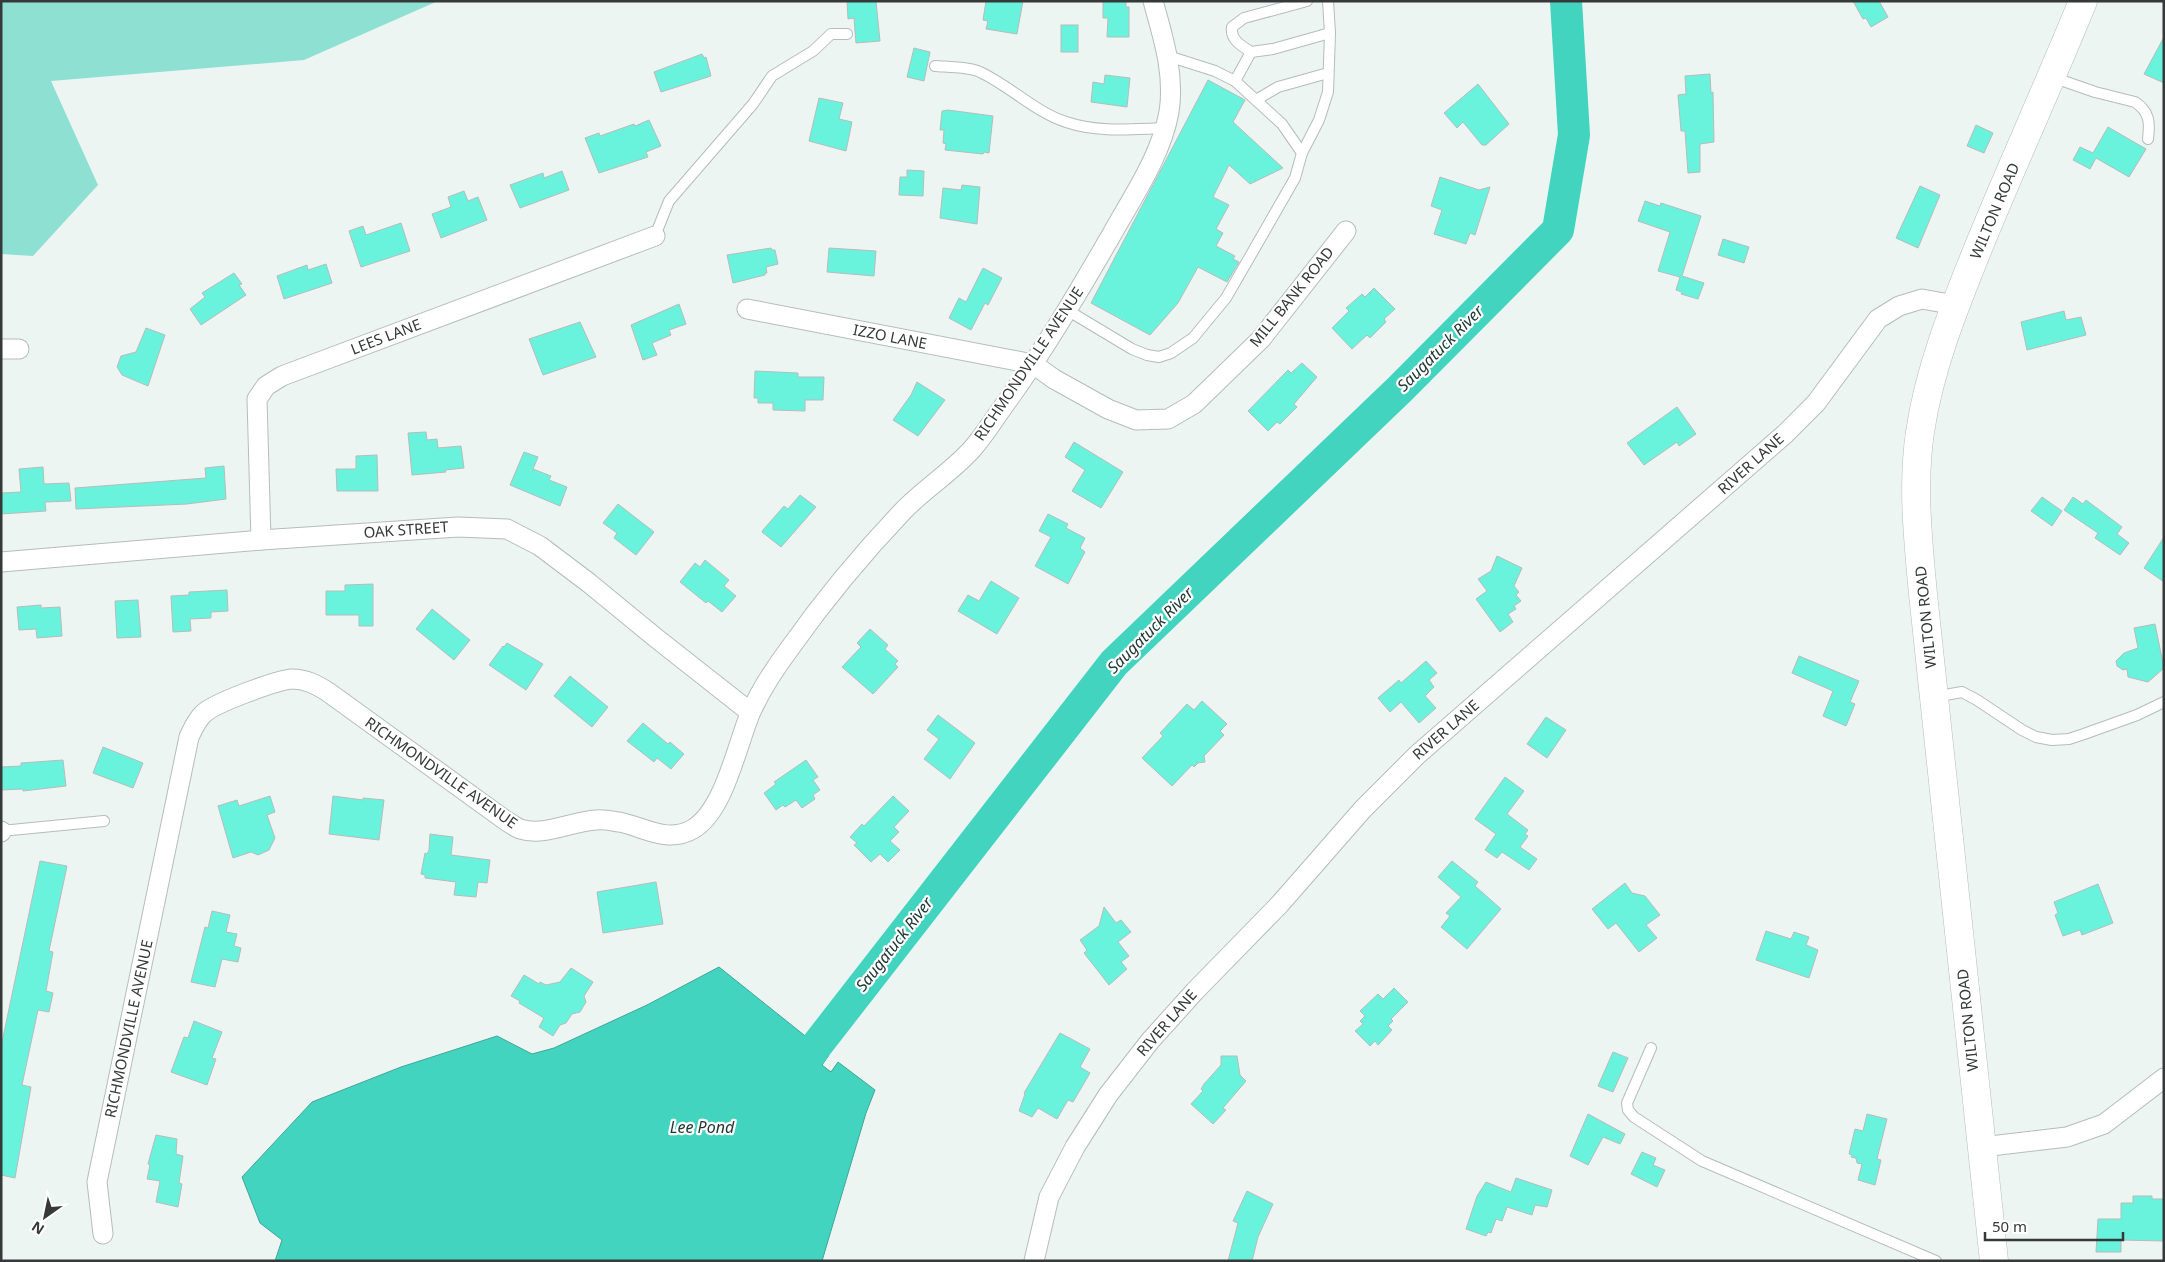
<svg xmlns="http://www.w3.org/2000/svg" width="2165" height="1262" viewBox="0 0 2165 1262" font-family="'Noto Sans',sans-serif">
  <rect width="100%" height="100%" fill="#edf5f3"/>
  <!-- green -->
  <polygon fill="#8ee1d2" points="1,1 438,1 304,60 51,81 98,185 33,256 1,254"/>
  <!-- water -->
  <polygon fill="#43d4bf" stroke="#3fa697" points="719,967 829,1055 822,1065 831,1072 838,1062 875,1090 866,1113 822,1261 275,1261 282,1240 260,1223 242,1177 312,1102 401,1067 497,1036 532,1054 554,1048 647,1005"/>
  <g fill="none" stroke-linecap="round" stroke-linejoin="round">
    <!-- river -->
    <polyline stroke="#43d4bf" stroke-width="32" points="789,1081 1114,663 1400,389 1558,230 1574,135 1566,1"/>
  </g>
  <!-- building -->
  <g fill="#69f3dd" stroke="#b5bdbb">
    <polygon points="847,1 876,1 880,41 856,43 854,18 848,19"/>
    <polygon points="986,1 1023,1 1017,34 986,29 988,21 983,20"/>
    <polygon points="1103,1 1126,1 1126,7 1129,7 1129,37 1107,37 1108,18 1103,18"/>
    <polygon points="1853,1 1879,1 1888,17 1871,27 1866,18 1863,19"/>
    <rect x="1061" y="25" width="17" height="27"/>
    <polygon points="2164,37 2164,83 2144,74"/>
    <polygon points="914,48 930,52 924,81 907,77"/>
    <polygon points="702,54 704,58 706,57 711,76 661,92 654,72"/>
    <polygon points="1710,74 1711,93 1713,92 1714,142 1700,144 1700,172 1688,173 1685,131 1681,131 1678,95 1686,94 1685,76"/>
    <polygon points="1105,75 1130,78 1127,107 1091,102 1093,82 1104,84"/>
    <polygon points="1208,80 1245,100 1233,122 1283,168 1250,184 1229,165 1213,197 1229,205 1216,229 1223,233 1216,246 1235,256 1233,259 1239,262 1227,282 1198,267 1178,303 1150,335 1091,303"/>
    <polygon points="1478,84 1509,124 1486,145 1482,145 1463,122 1457,128 1444,113"/>
    <polygon points="819,98 843,103 839,119 852,122 846,151 809,141"/>
    <polygon points="948,110 993,116 989,153 984,152 983,154 945,150 946,144 943,143 944,130 940,130 942,111"/>
    <polygon points="649,120 661,146 646,152 648,157 599,173 585,138 599,133 600,136 634,124 635,126"/>
    <polygon points="1976,125 1993,133 1984,153 1967,146"/>
    <polygon points="2108,127 2146,149 2129,177 2096,158 2090,169 2073,160 2080,147 2093,153"/>
    <polygon points="907,170 924,171 923,196 899,195 900,177 907,177"/>
    <polygon points="562,171 569,190 520,208 510,185 543,173 544,178"/>
    <polygon points="1440,177 1479,190 1490,187 1475,235 1470,233 1466,244 1434,234 1442,210 1431,206"/>
    <polygon points="962,185 980,187 977,224 940,218 943,188 961,190"/>
    <polygon points="1920,186 1940,195 1918,248 1896,238"/>
    <polygon points="464,191 468,201 478,197 487,220 441,238 432,214 451,207 448,197"/>
    <polygon points="1645,201 1660,206 1661,203 1701,216 1682,276 1704,283 1698,299 1681,294 1682,292 1676,290 1680,277 1658,271 1670,232 1638,221"/>
    <polygon points="401,223 410,251 361,267 349,231 363,226 366,235"/>
    <polygon points="1723,239 1749,247 1744,263 1718,255"/>
    <polygon points="771,248 772,250 775,250 778,264 766,267 767,273 765,273 765,275 733,283 727,255"/>
    <polygon points="829,248 876,251 874,276 827,272"/>
    <polygon points="326,264 332,283 284,299 277,276 307,265 308,270"/>
    <polygon points="983,268 1002,278 988,305 985,303 971,330 949,318 959,298 966,302"/>
    <polygon points="234,273 242,284 239,285 246,295 201,325 190,309 205,297 202,293"/>
    <polygon points="1374,288 1395,309 1384,319 1386,322 1370,338 1367,335 1352,349 1332,328 1349,311 1346,308 1362,294 1365,297"/>
    <polygon points="679,304 686,324 669,330 671,335 652,343 657,355 643,360 631,325"/>
    <polygon points="2064,311 2066,320 2081,317 2086,335 2027,350 2021,322"/>
    <polygon points="580,322 596,357 543,375 529,339"/>
    <polygon points="146,328 165,335 148,386 122,375 117,367 121,356 136,352"/>
    <polygon points="1302,363 1317,377 1294,404 1297,407 1280,424 1277,422 1268,431 1248,411 1288,370 1291,373"/>
    <polygon points="755,371 798,373 798,377 824,377 823,400 805,400 805,411 773,410 773,403 758,403 758,398 754,398"/>
    <polygon points="917,382 945,400 918,436 893,420 911,395"/>
    <polygon points="1677,407 1696,434 1679,446 1677,442 1644,465 1627,443"/>
    <polygon points="426,432 427,440 437,439 438,448 461,446 464,468 445,470 446,472 412,475 408,433"/>
    <polygon points="1074,442 1123,472 1101,508 1072,491 1085,470 1065,457"/>
    <polygon points="524,452 538,457 533,469 551,476 549,480 567,487 560,506 510,485"/>
    <polygon points="377,455 378,491 337,491 336,469 356,469 356,456"/>
    <polygon points="224,466 226,499 187,504 76,509 75,488 206,478 205,468"/>
    <polygon points="43,467 44,484 69,483 71,501 45,502 46,511 1,514 1,493 21,492 19,469"/>
    <polygon points="800,495 816,507 781,547 762,532 763,530 784,506 788,509"/>
    <polygon points="2042,497 2062,511 2052,526 2031,511"/>
    <polygon points="2073,497 2083,504 2086,500 2122,527 2117,534 2129,543 2120,555 2095,538 2098,533 2064,510"/>
    <polygon points="618,504 654,532 636,555 614,538 617,533 603,523"/>
    <polygon points="1048,514 1068,524 1066,528 1085,538 1080,548 1085,552 1068,584 1035,566 1051,537 1039,531"/>
    <polygon points="2164,537 2164,582 2144,568"/>
    <polygon points="1497,556 1522,568 1514,586 1519,592 1516,595 1521,601 1514,606 1516,609 1508,614 1513,622 1500,632 1476,599 1487,591 1478,579 1491,571"/>
    <polygon points="705,560 729,580 724,586 736,596 722,612 708,601 706,603 680,582 695,563 700,567"/>
    <polygon points="991,581 1019,598 997,634 958,611 968,595 979,601"/>
    <polygon points="373,584 373,626 359,626 359,615 326,615 326,591 345,591 345,585"/>
    <polygon points="227,590 228,611 211,612 211,618 190,619 191,631 173,632 171,596 189,595 189,592"/>
    <polygon points="138,600 141,637 117,638 115,601"/>
    <polygon points="41,605 41,608 60,607 62,636 37,638 36,629 19,630 17,607"/>
    <polygon points="432,609 470,640 454,660 416,629"/>
    <polygon points="2155,624 2164,668 2148,682 2128,677 2127,669 2123,670 2117,666 2116,661 2124,653 2138,648 2134,628"/>
    <polygon points="870,629 888,645 885,649 898,661 895,664 898,667 873,694 842,667 861,647 857,643"/>
    <polygon points="507,643 543,664 526,690 489,665 503,646 504,647"/>
    <polygon points="1799,656 1859,681 1850,702 1855,704 1846,726 1823,716 1833,691 1792,673"/>
    <polygon points="1426,661 1437,673 1429,680 1434,687 1425,696 1436,708 1419,723 1401,702 1390,712 1378,698 1399,680 1401,683"/>
    <polygon points="570,676 608,707 592,727 554,696"/>
    <polygon points="1202,701 1227,724 1220,731 1224,735 1204,756 1205,762 1198,763 1194,767 1192,765 1172,786 1142,758 1163,736 1160,733 1187,704 1194,710"/>
    <polygon points="938,715 975,743 950,779 924,759 939,739 927,730"/>
    <polygon points="1546,717 1566,730 1547,758 1527,744"/>
    <polygon points="643,723 668,744 670,742 684,754 671,769 657,758 654,762 627,741"/>
    <polygon points="103,747 143,763 133,788 93,773"/>
    <polygon points="63,760 66,786 23,791 23,789 1,790 1,767 21,766 21,763"/>
    <polygon points="806,760 818,777 813,780 820,790 813,795 815,799 802,808 796,800 785,807 783,805 776,810 764,793 776,784 774,782"/>
    <polygon points="1505,777 1524,791 1507,814 1528,830 1525,834 1528,836 1520,847 1537,859 1529,870 1502,852 1497,858 1485,850 1496,834 1475,819"/>
    <polygon points="270,796 275,812 267,815 275,838 269,850 258,855 251,852 233,858 218,806 237,800 239,806"/>
    <polygon points="333,796 363,800 363,798 384,800 379,840 329,834"/>
    <polygon points="893,796 909,811 894,827 899,832 890,841 900,850 888,862 880,854 871,862 854,845 857,843 850,837 862,824 864,826"/>
    <polygon points="430,834 453,837 451,855 490,860 487,883 478,882 476,897 454,895 456,882 425,878 425,875 421,874 425,853 427,854 429,850"/>
    <polygon points="40,861 67,866 49,951 53,952 46,991 53,993 49,1012 38,1010 22,1085 31,1087 15,1178 1,1175 1,1047"/>
    <polygon points="1452,861 1478,882 1475,886 1501,909 1467,949 1441,927 1450,916 1446,913 1461,897 1438,877"/>
    <polygon points="656,882 663,924 603,933 597,892"/>
    <polygon points="1625,883 1632,893 1645,896 1660,915 1646,925 1657,938 1639,952 1616,923 1608,929 1592,909"/>
    <polygon points="2098,884 2113,923 2082,935 2080,930 2063,936 2055,915 2058,913 2054,902"/>
    <polygon points="1104,907 1116,923 1121,920 1131,932 1118,942 1129,956 1121,962 1127,969 1109,985 1084,953 1087,950 1080,940 1099,926"/>
    <polygon points="212,911 230,915 226,932 237,934 234,946 241,948 238,962 222,959 215,987 191,982 205,927 208,928"/>
    <polygon points="1766,931 1791,939 1794,932 1809,937 1806,945 1818,950 1809,978 1756,960"/>
    <polygon points="571,968 593,982 584,996 586,1002 580,1012 572,1014 566,1023 560,1025 553,1036 539,1027 544,1018 519,1003 520,1001 511,996 524,975 539,984 540,982 546,985 560,982"/>
    <polygon points="1394,988 1408,1002 1391,1019 1393,1021 1388,1026 1392,1030 1378,1045 1375,1041 1370,1046 1355,1031 1363,1024 1360,1021 1365,1016 1360,1011 1378,994 1383,999"/>
    <polygon points="194,1021 222,1032 212,1058 216,1059 207,1085 171,1072 184,1037 188,1038"/>
    <polygon points="1060,1033 1090,1049 1080,1067 1090,1073 1073,1102 1068,1100 1057,1119 1038,1108 1032,1117 1019,1111 1025,1094 1024,1093"/>
    <polygon points="1613,1052 1628,1058 1613,1092 1598,1086"/>
    <polygon points="1221,1056 1237,1056 1240,1075 1246,1081 1223,1108 1226,1110 1213,1124 1191,1104 1203,1091 1201,1089 1204,1084 1221,1065"/>
    <polygon points="1588,1114 1625,1134 1620,1144 1603,1137 1588,1165 1570,1156"/>
    <polygon points="1867,1114 1887,1119 1877,1159 1881,1160 1875,1185 1858,1180 1862,1164 1857,1163 1856,1158 1851,1157 1852,1155 1849,1154 1855,1129 1863,1131"/>
    <polygon points="156,1135 177,1139 176,1154 183,1156 179,1183 182,1184 178,1207 156,1202 160,1181 147,1179 150,1165 148,1164"/>
    <polygon points="1642,1152 1656,1158 1653,1165 1665,1170 1657,1187 1631,1174"/>
    <polygon points="1516,1178 1552,1190 1547,1207 1535,1205 1532,1215 1507,1207 1502,1221 1496,1219 1491,1233 1488,1232 1486,1236 1466,1229 1477,1196 1486,1182 1511,1192"/>
    <polygon points="1247,1191 1273,1204 1258,1237 1252,1261 1228,1261 1238,1223 1233,1221"/>
    <polygon points="2133,1196 2152,1196 2152,1199 2164,1199 2164,1241 2121,1240 2121,1252 2096,1252 2098,1219 2121,1219 2121,1203 2133,1203"/>
  </g>
  <g fill="none" stroke-linecap="round" stroke-linejoin="round">
    <defs>
      <g id="lane">
        <path d="M1307 1 1244 18 1232 27C1230 40 1242 46 1251 52L1273 49 1330 33"/>
        <polyline points="1168,56 1215,71 1235,81 1282,124 1302,153"/>
        <path d="M935 66C947 67 970 67 980 72 1010 86 1035 112 1066 122 1099 133 1132 129 1165 128"/>
        <path d="M2052 77 2095 92 2135 102C2150 112 2150 123 2148 139"/>
        <polyline points="1235,81 1251,52"/>
        <polyline points="1256,100 1278,87 1328,73"/>
        <polyline points="655,236 669,201 753,104 772,76 813,51 831,34 847,34"/>
        <polyline points="1067,310 1132,349 1147,355 1159,357 1171,353 1193,338 1226,298 1252,253 1295,178 1302,153 1319,120 1328,92 1330,33 1328,1"/>
        <polyline points="1934,697 1962,692 1977,700 2022,730 2036,737 2052,740 2069,739 2084,734 2137,715 2164,702"/>
        <polyline points="1,831 104,821"/>
        <polyline points="1651,1048 1627,1103 1628,1110 1634,1117 1702,1161 1936,1261"/>
      </g>
      <g id="street">
        <polyline points="747,309 1033,364 1054,379 1108,409 1136,420 1168,419 1194,404 1261,339 1346,231"/>
        <polyline points="1,349 19,349"/>
        <polyline points="261,540 257,399 266,386 282,376 655,236"/>
        <polyline points="1,562 261,540 458,527 507,529 540,546 589,583 656,638 750,712"/>
        <polyline points="1,831 1,832"/>
        <polyline points="1982,1147 2067,1137 2104,1124 2164,1078"/>
        <path d="M103 1234 97 1182 189 737C193 729 196 721 203 714 214 703 277 680 292 679 306 679 317 685 328 692L505 820C510 823 515 827 520 829 545 837 572 821 596 820 603 819 612 821 619 822 645 827 667 844 693 829 724 811 737 745 750 714 760 691 775 668 790 648 824 600 862 554 903 511 925 488 952 472 973 448 986 433 996 416 1008 400 1046 347 1079 291 1112 234 1133 196 1161 156 1169 112 1175 74 1163 37 1153 1"/>
        <polyline points="1034,1261 1049,1197 1075,1147 1108,1095 1150,1041 1195,991 1279,905 1363,809 1417,755 1785,434 1816,403 1878,319 1899,306 1922,299 1955,305"/>
      </g>
      <path id="secondary" d="M1994 1261 1923 594C1918 540 1912 486 1920 432 1930 365 1956 303 1981 241 2014 161 2050 82 2083 1"/>
    </defs>
    <!-- lane casing -->
    <use href="#lane" stroke="#b5bdbc" stroke-width="12"/>
    <!-- street casing -->
    <use href="#street" stroke="#b5bdbc" stroke-width="21"/>
    <!-- secondary casing -->
    <use href="#secondary" stroke="#b5bdbc" stroke-width="29"/>
    <!-- lane -->
    <use href="#lane" stroke="#fff" stroke-width="10"/>
    <!-- street -->
    <use href="#street" stroke="#fff" stroke-width="19"/>
    <!-- secondary -->
    <use href="#secondary" stroke="#fff" stroke-width="28"/>
  </g>
  <g text-anchor="middle" stroke-width="4.5" stroke-linejoin="round" paint-order="stroke">
    <!-- street labels -->
    <g font-size="15" fill="#363939" stroke="#fff">
      <text transform="translate(1995 211) rotate(-67)" y="5">WILTON ROAD</text>
      <text transform="translate(1292 297) rotate(-51)" y="5">MILL BANK ROAD</text>
      <text transform="translate(386 337) rotate(-21)" y="5">LEES LANE</text>
      <text transform="translate(890 337) rotate(11)" y="5">IZZO LANE</text>
      <text transform="translate(1029 364) rotate(-56)" y="5">RICHMONDVILLE AVENUE</text>
      <text transform="translate(1751 464) rotate(-42)" y="5">RIVER LANE</text>
      <text transform="translate(406 530) rotate(-4)" y="5">OAK STREET</text>
      <text transform="translate(1926 617) rotate(-96)" y="5">WILTON ROAD</text>
      <text transform="translate(1446 730) rotate(-41)" y="5">RIVER LANE</text>
      <text transform="translate(441 773) rotate(35)" y="5">RICHMONDVILLE AVENUE</text>
      <text transform="translate(1968 1020) rotate(-96)" y="5">WILTON ROAD</text>
      <text transform="translate(1167 1023) rotate(-49)" y="5">RIVER LANE</text>
      <text transform="translate(129 1029) rotate(-78)" y="5">RICHMONDVILLE AVENUE</text>
    </g>
    <!-- water labels -->
    <g font-size="16" font-style="italic" fill="#203833" stroke="#fff">
      <text transform="translate(1440 348) rotate(-45)" y="6">Saugatuck River</text>
      <text transform="translate(1150 630) rotate(-45)" y="6">Saugatuck River</text>
      <text transform="translate(894 944) rotate(-52)" y="6">Saugatuck River</text>
      <text x="702" y="1133">Lee Pond</text>
    </g>
  </g>
  <!-- border -->
  <rect width="2165" height="1262" fill="none" stroke="#363939" stroke-width="5"/>
  <!-- north arrow -->
  <g transform="translate(45 1217) rotate(213)" stroke="#ffffff" stroke-width="4" paint-order="stroke">
  <path d="M0-4L9 19L0 12L-9 19Z" fill="#363939"/>
  <text y="-8" font-size="14" font-weight="bold" text-anchor="middle" fill="#363939">N</text>
  </g>
  <!-- scale -->
  <path d="M1985 1232v8h138v-8" fill="none" stroke="#363939" stroke-width="2.5"/>
  <text x="1992" y="1232" font-size="15" fill="#363939" stroke="#ffffff" stroke-width="4" paint-order="stroke">50 m</text>
</svg>
